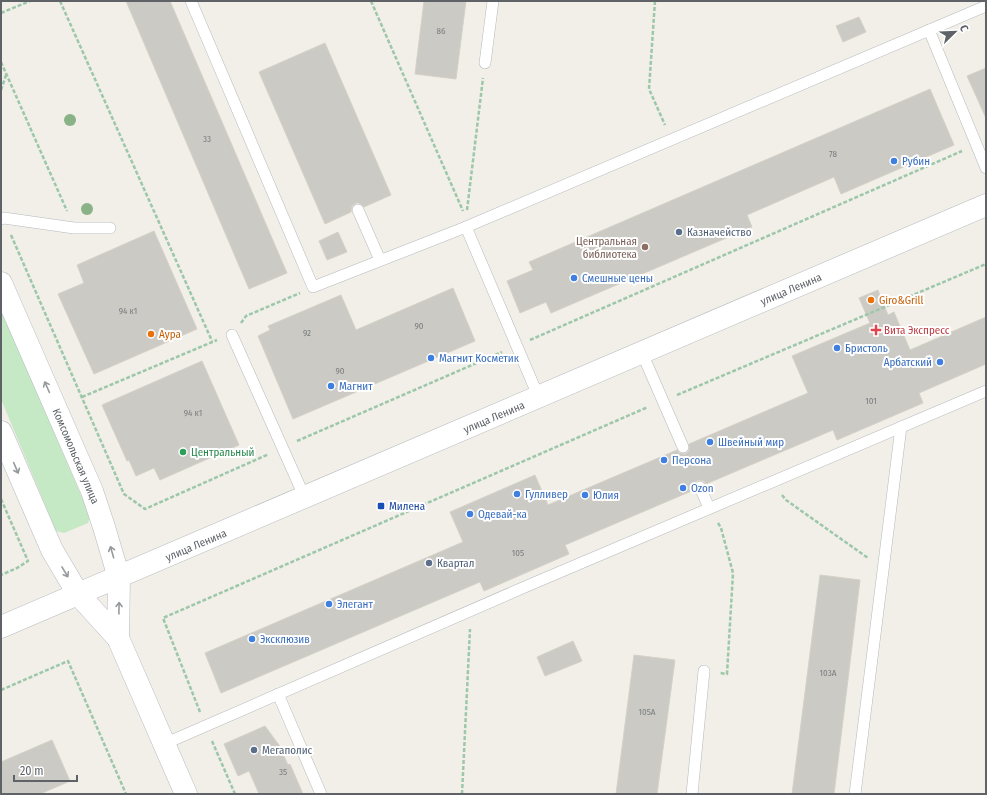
<svg xmlns="http://www.w3.org/2000/svg" width="987" height="795" viewBox="0 0 987 795" font-family="'Fira Sans Condensed',sans-serif">
  <rect width="100%" height="100%" fill="#f1efe8"/>
  <!-- green -->
  <polygon fill="#c5e8c5" points="1,309 90,516 88,523 64,533 56,531 1,399"/>
  <!-- building -->
  <g fill="#cccac5" stroke="#d6d1c6">
    <polygon points="126,1 170,1 287,273 249,289"/>
    <polygon points="424,1 466,1 456,79 415,74"/>
    <polygon points="859,17 866,32 843,42 836,26"/>
    <polygon points="325,43 391,195 364,207 359,203 356,203 352,206 351,212 325,224 259,72"/>
    <polygon points="986,68 986,118 967,76"/>
    <polygon points="930,89 954,145 841,194 834,177 747,215 752,227 551,313 546,302 520,313 507,281 533,270 529,262"/>
    <polygon points="154,231 197,329 94,374 58,294 84,283 77,265"/>
    <polygon points="338,232 347,252 327,260 319,241"/>
    <polygon points="453,288 475,341 293,419 258,336 270,330 268,326 341,295 356,330"/>
    <polygon points="878,290 888,315 894,312 910,350 986,317 986,364 919,393 923,403 837,440 833,430 706,484 704,481 698,480 694,483 694,490 565,545 569,554 484,591 480,582 221,693 205,653 463,542 450,512 535,475 548,505 677,450 679,453 685,454 689,451 689,444 808,393 792,356 870,323 859,298"/>
    <polygon points="202,361 239,445 160,480 154,468 136,476 129,460 127,461 102,405"/>
    <polygon points="820,575 860,580 846,696 834,794 792,794"/>
    <polygon points="573,641 582,661 545,676 537,657"/>
    <polygon points="634,655 675,660 657,794 616,794"/>
    <polygon points="265,726 279,745 288,765 290,764 303,794 259,794 249,771 238,776 224,744"/>
    <polygon points="52,740 70,781 40,794 1,794 1,762"/>
  </g>
  <g fill="none" stroke-linecap="round" stroke-linejoin="round">
    <defs>
      <g id="service">
        <polyline points="191,1 313,287 466,227 539,398"/>
        <polyline points="929,30 986,168"/>
        <polyline points="485,63 493,1"/>
        <polyline points="358,210 380,260"/>
        <polyline points="1,219 4,218 74,228 110,228"/>
        <polyline points="466,227 986,6"/>
        <polyline points="232,335 305,498"/>
        <polyline points="642,353 683,447"/>
        <polyline points="700,487 709,508"/>
        <polyline points="278,694 321,794"/>
        <polyline points="164,744 527,586 986,391"/>
        <polyline points="692,794 704,671"/>
        <polyline points="855,794 901,427"/>
      </g>
      <g id="secondary">
        <polyline points="1,283 92,491 104,527 119,578 118,638"/>
        <polyline points="1,432 52,550 78,594 118,638 186,794"/>
        <polyline points="1,627 986,205"/>
      </g>
    </defs>
    <!-- service casing -->
    <use href="#service" stroke="#b5b8bc" stroke-width="12"/>
    <!-- secondary casing -->
    <use href="#secondary" stroke="#b6babf" stroke-width="23"/>
    <!-- path -->
    <g stroke="#9cc7a9" stroke-width="2.5" stroke-dasharray="4 2" stroke-linecap="butt">
      <polyline points="60,1 212,341"/>
      <polyline points="371,1 463,211"/>
      <polyline points="655,1 649,89 665,125"/>
      <polyline points="1,13 30,1"/>
      <polyline points="1,62 67,211"/>
      <polyline points="1,90 6,75"/>
      <polyline points="467,210 483,78"/>
      <polyline points="11,235 124,494 145,509 269,454"/>
      <polyline points="241,323 246,316 300,293"/>
      <polyline points="530,340 962,151"/>
      <polyline points="677,395 986,264"/>
      <polyline points="82,397 217,340"/>
      <polyline points="297,441 502,352"/>
      <polyline points="782,495 786,500 868,558"/>
      <polyline points="1,499 28,561 17,568 1,575"/>
      <polyline points="718,523 721,528 733,573 727,674 720,673"/>
      <polyline points="1,690 68,661 126,794"/>
      <polyline points="200,712 163,618 648,407"/>
      <polyline points="212,741 235,794"/>
      <polyline points="462,794 470,629"/>
    </g>
    <!-- service -->
    <use href="#service" stroke="#fff" stroke-width="11"/>
    <!-- secondary -->
    <use href="#secondary" stroke="#fff" stroke-width="22"/>
  </g>
  <!-- trees -->
  <g fill="#89b387">
    <circle cx="70" cy="120" r="6"/>
    <circle cx="87" cy="209" r="6"/>
  </g>
  <!-- one-way arrows -->
  <defs><path id="oneway-shaft" d="M-6 0H5M1.5-3L5.5 0L1.5 3" fill="none" stroke-width="1.6" stroke-linecap="round" stroke-linejoin="round"/></defs>
  <g stroke="#979a9d">
    <use href="#oneway-shaft" transform="translate(47 387) rotate(-114)"/>
    <use href="#oneway-shaft" transform="translate(16 468) rotate(67)"/>
    <use href="#oneway-shaft" transform="translate(112 552) rotate(-106)"/>
    <use href="#oneway-shaft" transform="translate(65 572) rotate(59)"/>
    <use href="#oneway-shaft" transform="translate(119 608) rotate(-89)"/>
  </g>
  <!-- markers -->
  <g fill="#3f7fe0" stroke="#fff" stroke-width="1.5">
    <circle cx="894" cy="161" r="4"/>
    <circle cx="574" cy="278" r="4"/>
    <circle cx="837" cy="348" r="4"/>
    <circle cx="431" cy="358" r="4"/>
    <circle cx="940" cy="362" r="4"/>
    <circle cx="331" cy="386" r="4"/>
    <circle cx="710" cy="442" r="4"/>
    <circle cx="664" cy="460" r="4"/>
    <circle cx="683" cy="488" r="4"/>
    <circle cx="517" cy="494" r="4"/>
    <circle cx="585" cy="495" r="4"/>
    <circle cx="470" cy="514" r="4"/>
    <circle cx="329" cy="604" r="4"/>
    <circle cx="252" cy="639" r="4"/>
  </g>
  <g fill="#5c6f8a" stroke="#fff" stroke-width="1.5">
    <circle cx="679" cy="232" r="4"/>
    <circle cx="429" cy="563" r="4"/>
    <circle cx="254" cy="750" r="4"/>
  </g>
  <circle fill="#8d6e63" stroke="#fff" stroke-width="1.5" cx="645" cy="247" r="4"/>
  <g fill="#e8710a" stroke="#fff" stroke-width="1.5">
    <circle cx="871" cy="300" r="4"/>
    <circle cx="151" cy="334" r="4"/>
  </g>
  <path fill="#e0444e" stroke="#fff" stroke-width="1.5" d="M874 324h4v4h4v4h-4v4h-4v-4h-4v-4h4z"/>
  <circle fill="#2e9e5b" stroke="#fff" stroke-width="1.5" cx="183" cy="452" r="4"/>
  <rect fill="#1a4fb4" stroke="#fff" stroke-width="1.5" x="377" y="502" width="8" height="8" rx="2"/>
  <g text-anchor="middle" stroke-width="4" stroke-linejoin="round" paint-order="stroke">
    <!-- number labels -->
    <g font-size="9" fill="#7a7d7f">
      <text x="441" y="34">86</text>
      <text x="207" y="142">33</text>
      <text x="833" y="157">78</text>
      <text x="128" y="314">94 к1</text>
      <text x="419" y="329">90</text>
      <text x="307" y="336">92</text>
      <text x="340" y="374">90</text>
      <text x="871" y="404">101</text>
      <text x="193" y="416">94 к1</text>
      <text x="518" y="556">105</text>
      <text x="828" y="676">103А</text>
      <text x="647" y="715">105А</text>
      <text x="283" y="775">35</text>
    </g>
    <!-- shop labels -->
    <g font-size="11" fill="#366cbe" stroke="#fff" text-anchor="start">
      <text x="902" y="165">Рубин</text>
      <text x="582" y="282">Смешные цены</text>
      <text x="845" y="352">Бристоль</text>
      <text x="439" y="362">Магнит Косметик</text>
      <text x="932" y="366" text-anchor="end">Арбатский</text>
      <text x="339" y="390">Магнит</text>
      <text x="718" y="446">Швейный мир</text>
      <text x="672" y="464">Персона</text>
      <text x="691" y="492">Ozon</text>
      <text x="525" y="498">Гулливер</text>
      <text x="593" y="499">Юлия</text>
      <text x="478" y="518">Одевай-ка</text>
      <text x="337" y="608">Элегант</text>
      <text x="260" y="643">Эксклюзив</text>
    </g>
    <!-- service labels -->
    <g font-size="11" fill="#4e5e75" stroke="#fff" text-anchor="start">
      <text x="687" y="236">Казначейство</text>
      <text x="437" y="567">Квартал</text>
      <text x="262" y="754">Мегаполис</text>
    </g>
    <!-- education labels -->
    <g font-size="11" fill="#785e54" stroke="#fff" text-anchor="end">
      <text x="637" y="245">Центральная<tspan x="637" dy="13">библиотека</tspan></text>
    </g>
    <!-- street labels -->
    <g font-size="11" fill="#5f6368" stroke="#fff">
      <text transform="translate(791 289) rotate(-23)" y="4">улица Ленина</text>
      <text transform="translate(494 417) rotate(-23)" y="4">улица Ленина</text>
      <text transform="translate(76 456) rotate(67)" y="4">Комсомольская улица</text>
      <text transform="translate(196 545) rotate(-23)" y="4">улица Ленина</text>
    </g>
    <!-- food labels -->
    <g font-size="11" fill="#c56008" stroke="#fff" text-anchor="start">
      <text x="879" y="304">Giro&amp;Grill</text>
      <text x="159" y="338">Аура</text>
    </g>
    <!-- health labels -->
    <g font-size="11" fill="#be3a42" stroke="#fff" text-anchor="start">
      <text x="884" y="334">Вита Экспресс</text>
    </g>
    <!-- leisure labels -->
    <g font-size="11" fill="#27864d" stroke="#fff" text-anchor="start">
      <text x="191" y="456">Центральный</text>
    </g>
    <!-- transit labels -->
    <g font-size="11" fill="#164399" stroke="#fff" text-anchor="start">
      <text x="389" y="510">Милена</text>
    </g>
  </g>
  <!-- border -->
  <rect width="987" height="795" fill="none" stroke="#5f6368" stroke-width="4"/>
  <!-- north arrow -->
  <g transform="translate(955 32) rotate(67)" stroke="#ffffff" stroke-width="3" paint-order="stroke">
  <path d="M0-3L7 15L0 10L-7 15Z" fill="#5f6368"/>
  <text y="-6" font-size="11" font-weight="bold" text-anchor="middle" fill="#5f6368">С</text>
  </g>
  <!-- scale -->
  <path d="M14 775v6h63v-6" fill="none" stroke="#5f6368" stroke-width="2"/>
  <text x="20" y="775" font-size="12" fill="#5f6368" stroke="#ffffff" stroke-width="3" paint-order="stroke">20 m</text>
</svg>
